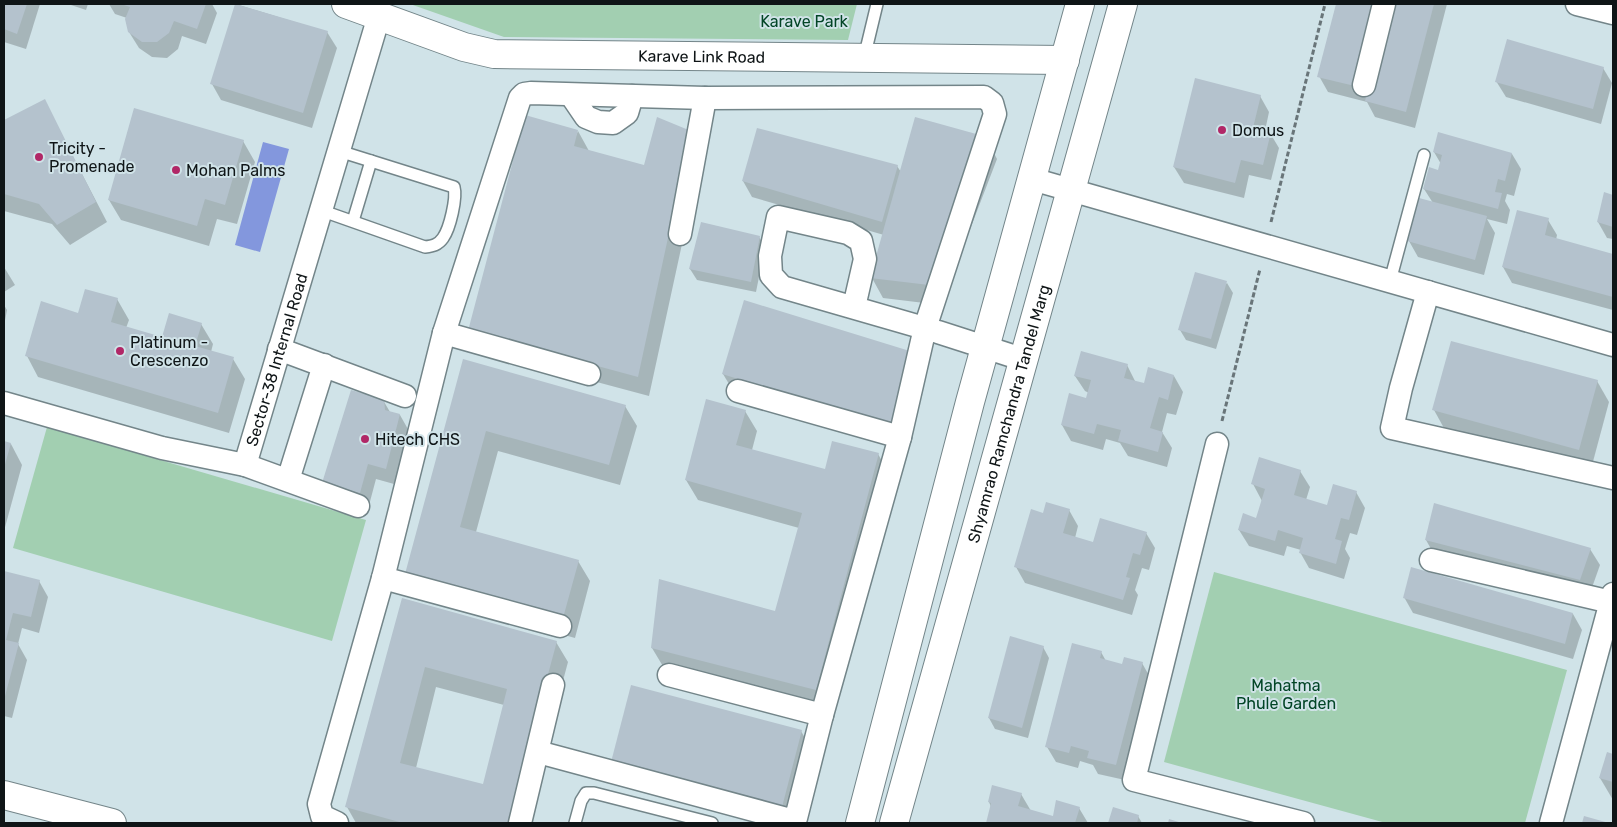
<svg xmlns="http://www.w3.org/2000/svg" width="1617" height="827" viewBox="0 0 1617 827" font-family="Rubik,sans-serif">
  <rect width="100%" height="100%" fill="#d0e3e8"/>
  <!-- green -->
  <g fill="#a2cfb1">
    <polygon points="410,4 857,4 848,40 504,37"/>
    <polygon points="47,427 366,520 332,641 13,548"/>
    <polygon points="1214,572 1567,670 1525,823 1386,823 1164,762"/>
  </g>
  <!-- water -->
  <polygon fill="#8397dd" points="263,142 289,149 260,252 235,245"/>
  <!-- shadow -->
  <g fill="#0003" fill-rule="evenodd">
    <polygon points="4,4 40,4 26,49 4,42"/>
    <polygon points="68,4 88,4 86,10"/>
    <polygon points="109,4 212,4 217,13 206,44 182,36 178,49 167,58 152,57 139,48 129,32 127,18 115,14"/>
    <polygon points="236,4 327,32 337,48 312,128 221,100 212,84"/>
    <polygon points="1337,4 1447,4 1415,128 1375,117 1367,102 1328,92 1319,76"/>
    <polygon points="1603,68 1612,83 1601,124 1506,97 1496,81"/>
    <polygon points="1260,96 1269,112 1265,131 1270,133 1279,148 1271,180 1249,175 1244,198 1184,183 1174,167"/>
    <polygon points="44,101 107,222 70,245 52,224 4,211 4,121"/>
    <polygon points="578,131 589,151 645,166 702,152 649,396 481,351"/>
    <polygon points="986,138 997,159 941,305 883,298 872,278 884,235 752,197 743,181 897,166 901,172"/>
    <polygon points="243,141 255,162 237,224 217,219 209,246 121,220 109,200"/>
    <polygon points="1434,152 1512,154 1521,169 1514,196 1507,194 1505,201 1510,210 1507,224 1487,219 1495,233 1484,275 1418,257 1409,241 1433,203 1424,189 1439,171 1441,164"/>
    <polygon points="1605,194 1613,196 1613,239 1607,238 1598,222"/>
    <polygon points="1548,220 1557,235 1556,240 1613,255 1613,310 1512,283 1503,267"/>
    <polygon points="759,237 765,247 756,292 697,280 690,269"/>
    <polygon points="4,267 15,285 4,292"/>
    <polygon points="1227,283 1233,293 1216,349 1186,340 1180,330"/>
    <polygon points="117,299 129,320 126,328 163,338 201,324 213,344 211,352 233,359 245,379 229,433 38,377 27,356 79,314"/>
    <polygon points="4,305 7,310 4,326"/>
    <polygon points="464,361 625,406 637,426 620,485 498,451 476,532 578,561 590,581 575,638 418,594"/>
    <polygon points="1127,365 1136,383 1145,385 1174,376 1183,392 1176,415 1167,413 1162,432 1172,448 1167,467 1128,456 1120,443 1106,439 1103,450 1071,441 1062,425 1087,399 1089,393 1085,391 1075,376"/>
    <polygon points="924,373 735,394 723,374"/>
    <polygon points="1597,381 1609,402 1591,469 1445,430 1434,410"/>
    <polygon points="383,400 390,412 400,415 409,431 394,484 376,479 368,509 332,499"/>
    <polygon points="745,411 757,431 752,450 826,471 878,454 890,475 827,710 664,668 652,648 776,613 799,528 698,500 686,480"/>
    <polygon points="4,442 11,444 22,465 4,531"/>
    <polygon points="1300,471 1310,487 1306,500 1328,506 1356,492 1365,508 1357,535 1350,533 1345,549 1350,558 1344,579 1309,568 1300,552 1301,550 1287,546 1284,556 1249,546 1239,530 1257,519 1262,501 1253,484"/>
    <polygon points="1069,510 1078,526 1075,538 1094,544 1146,533 1155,548 1149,570 1142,568 1135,590 1138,595 1132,615 1025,583 1016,567 1044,514"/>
    <polygon points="1426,540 1590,549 1600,565 1589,596 1435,556"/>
    <polygon points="4,572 39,581 48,597 39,633 22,628 18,644 27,660 12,718 4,716"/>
    <polygon points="1404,597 1573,614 1582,630 1573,659 1413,613"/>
    <path d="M403 599 556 642 568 662 525 823H356L347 807ZM436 687 504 705 484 786 416 768Z"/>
    <polygon points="1043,647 1049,658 1028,738 995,729 989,718"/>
    <polygon points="1101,652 1106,661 1123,666 1142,663 1151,679 1125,780 1098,774 1093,765 1080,761 1078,768 1056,762 1047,747"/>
    <polygon points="801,731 813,752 794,823 765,823"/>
    <polygon points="1607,754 1613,756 1613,800 1600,778"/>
    <polygon points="1021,794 1031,811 1053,817 1079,808 1088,823 987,823 991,807 989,802"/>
    <polygon points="1113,809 1138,816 1142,823 1109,823"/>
  </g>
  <!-- building -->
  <g fill="#b4c2cd" fill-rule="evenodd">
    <polygon points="4,4 27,4 17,34 4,29"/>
    <polygon points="121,4 206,4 197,29 174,21 169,33 157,42 142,42 128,32 125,19 130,7"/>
    <polygon points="235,4 328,31 303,113 210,84"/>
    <polygon points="1336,4 1380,4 1359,87 1317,77"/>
    <polygon points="1390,4 1434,4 1406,112 1365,101"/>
    <polygon points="1507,39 1604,67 1593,109 1495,82"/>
    <polygon points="1195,78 1261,95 1253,128 1271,132 1263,165 1241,160 1235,183 1173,167"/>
    <polygon points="45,99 96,202 57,225 39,204 4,194 4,120"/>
    <polygon points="134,108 244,140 225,205 205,199 197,226 108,200"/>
    <polygon points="525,115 578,130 574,146 644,165 657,117 691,131 638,377 468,331"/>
    <polygon points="915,117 987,137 929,285 870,278"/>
    <polygon points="757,128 898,165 882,222 742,181"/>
    <polygon points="1438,132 1512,153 1505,181 1498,179 1495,192 1502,193 1498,209 1423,189 1429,167 1438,170 1442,155 1433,152"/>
    <polygon points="1604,192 1613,195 1613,227 1597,222"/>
    <polygon points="1419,198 1487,216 1475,260 1407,241"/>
    <polygon points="1517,210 1549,218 1545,235 1613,254 1613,297 1502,267"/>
    <polygon points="701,222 760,236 751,282 689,269"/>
    <polygon points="1195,272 1227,281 1211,339 1178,330"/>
    <polygon points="85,289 118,298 111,322 162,337 169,313 202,323 195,346 234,357 218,413 25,356 41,301 78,313"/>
    <polygon points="744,300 913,352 891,426 722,374"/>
    <polygon points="1451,341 1598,380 1579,450 1432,410"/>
    <polygon points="1081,351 1128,364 1124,378 1144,383 1148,367 1174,375 1168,400 1159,397 1150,428 1163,432 1158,452 1118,441 1121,430 1097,424 1094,434 1061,425 1069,393 1086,398 1091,380 1074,376"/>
    <polygon points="463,359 626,405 609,465 486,431 460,527 579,560 563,618 405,574"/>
    <polygon points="351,390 384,399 385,410 400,414 386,469 368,464 360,493 322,483"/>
    <polygon points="706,399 746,410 736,445 825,469 832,441 879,453 816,690 651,648 659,579 775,611 802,513 685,480"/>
    <polygon points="4,441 11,443 4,468"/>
    <polygon points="1259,457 1301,470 1294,495 1327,505 1333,484 1357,491 1349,520 1341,518 1335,539 1342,541 1336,564 1299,553 1303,538 1278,530 1275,541 1238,530 1243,513 1256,518 1265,489 1251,484"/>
    <polygon points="1046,502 1070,509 1063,533 1093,542 1100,518 1147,532 1140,555 1133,553 1126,577 1130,578 1123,600 1014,567 1031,509 1043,513"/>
    <polygon points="1434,503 1591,548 1580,580 1425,540"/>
    <polygon points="1411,567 1573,613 1565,644 1403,598"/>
    <polygon points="4,571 40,580 31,617 13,613 6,640 19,643 4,700"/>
    <path d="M402 598 557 641 508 823H403L345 807ZM425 667 507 689 483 784 400 763Z"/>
    <polygon points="1010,636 1044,646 1022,728 988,718"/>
    <polygon points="1072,643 1102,651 1100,658 1122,664 1124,657 1143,662 1116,765 1087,758 1089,751 1071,746 1069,753 1045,747"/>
    <polygon points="631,685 802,730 781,811 610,766"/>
    <polygon points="1607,752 1613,754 1613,782 1599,778"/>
    <polygon points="992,785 1022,793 1018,806 1053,816 1056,800 1080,807 1075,823 986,823 991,803 988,802"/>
    <polygon points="1113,807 1139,815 1137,823 1108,823"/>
    <polygon points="1584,816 1609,823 1582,823"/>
    <polygon points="1169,819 1182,823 1168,823"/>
  </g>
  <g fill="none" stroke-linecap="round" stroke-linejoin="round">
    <defs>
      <g id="service">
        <polyline points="864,58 877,4"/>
        <path d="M320 210 425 247C433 246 438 245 443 238 450 228 457 198 454 187L339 151"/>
        <polyline points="353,221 371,161"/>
        <polyline points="1390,281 1424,155"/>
        <polyline points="575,823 581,801 586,793 594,793 712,823"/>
      </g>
      <g id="minor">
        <polyline points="1577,4 1613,13"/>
        <polyline points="1364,85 1384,4"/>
        <polyline points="571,95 586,117 598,122 613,123 627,113 632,96"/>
        <polyline points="1032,179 1613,345"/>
        <polyline points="680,234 705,98"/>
        <polyline points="1428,292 1401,388 1392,428 1613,478"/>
        <polyline points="854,307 865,259 861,241 848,233 778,217 770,256 771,275 782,287 938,332 1025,360"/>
        <polyline points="444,333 589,374"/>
        <polyline points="279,349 405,396"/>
        <polyline points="738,391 900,437"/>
        <path id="s1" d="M4 403 162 448 245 465 379 16"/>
        <polyline points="1217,444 1134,780 1303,823"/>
        <polyline points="245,465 358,506"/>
        <polyline points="288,480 324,365"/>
        <polyline points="1431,560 1611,602"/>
        <polyline points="383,578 560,626"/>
        <polyline points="669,675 822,715"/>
        <polyline points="337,823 322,816 319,804 383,578 444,333 520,98 524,94 531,93 705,98 984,97 992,103 995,114 925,328 900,437 822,715 796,818 787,819 538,752"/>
        <polyline points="520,823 553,685"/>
        <polyline points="1551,823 1613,594"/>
      </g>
      <g id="tertiary">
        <path id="s2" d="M346 4 464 47 494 54 1065 60"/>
        <polyline points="4,795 112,823"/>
        <polyline points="860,823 970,402 1080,4"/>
        <path id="s3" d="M894 823 1123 4"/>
      </g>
    </defs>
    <!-- service casing -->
    <use href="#service" stroke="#738589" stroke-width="14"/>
    <!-- minor casing -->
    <use href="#minor" stroke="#738589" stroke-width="25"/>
    <!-- tertiary casing -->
    <use href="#tertiary" stroke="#738589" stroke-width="30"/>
    <!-- path -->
    <g stroke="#697579" stroke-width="3" stroke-dasharray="5 2.5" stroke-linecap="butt">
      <polyline points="1271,222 1325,4"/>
      <polyline points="1222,421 1260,269"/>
    </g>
    <!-- service -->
    <use href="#service" stroke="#fff" stroke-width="11"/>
    <!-- minor -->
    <use href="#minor" stroke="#fff" stroke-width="22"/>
    <!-- tertiary -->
    <use href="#tertiary" stroke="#fff" stroke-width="28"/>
  </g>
  <!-- markers -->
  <g fill="#b12767" stroke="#d0e3e8" stroke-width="2">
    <circle cx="1222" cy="130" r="5"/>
    <circle cx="39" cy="157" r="5"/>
    <circle cx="176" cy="170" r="5"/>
    <circle cx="120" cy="351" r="5"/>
    <circle cx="365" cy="439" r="5"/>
  </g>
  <g text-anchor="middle" stroke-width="4" stroke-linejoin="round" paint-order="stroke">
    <!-- park labels -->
    <g font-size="16" fill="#024526" stroke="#d0e3e8">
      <text x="804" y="27">Karave Park</text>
      <text x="1286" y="691">Mahatma<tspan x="1286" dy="18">Phule Garden</tspan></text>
    </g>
    <!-- street labels -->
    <g font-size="16" fill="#0f1517" stroke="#d0e3e8">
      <text dy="6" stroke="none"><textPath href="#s2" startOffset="364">Karave Link Road</textPath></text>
      <text dy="6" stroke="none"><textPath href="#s1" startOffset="359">Sector-38 Internal Road</textPath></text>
      <text dy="6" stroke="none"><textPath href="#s3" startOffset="425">Shyamrao Ramchandra Tandel Marg</textPath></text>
    </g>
    <!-- poi labels -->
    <g font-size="16" fill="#0f1517" stroke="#d0e3e8" text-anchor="start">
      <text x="1232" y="136">Domus</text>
      <text x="49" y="154">Tricity -<tspan x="49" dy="18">Promenade</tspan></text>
      <text x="186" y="176">Mohan Palms</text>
      <text x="130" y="348">Platinum -<tspan x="130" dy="18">Crescenzo</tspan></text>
      <text x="375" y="445">Hitech CHS</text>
    </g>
  </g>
  <!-- border -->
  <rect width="1617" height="827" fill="none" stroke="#0f1517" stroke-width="10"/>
</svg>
